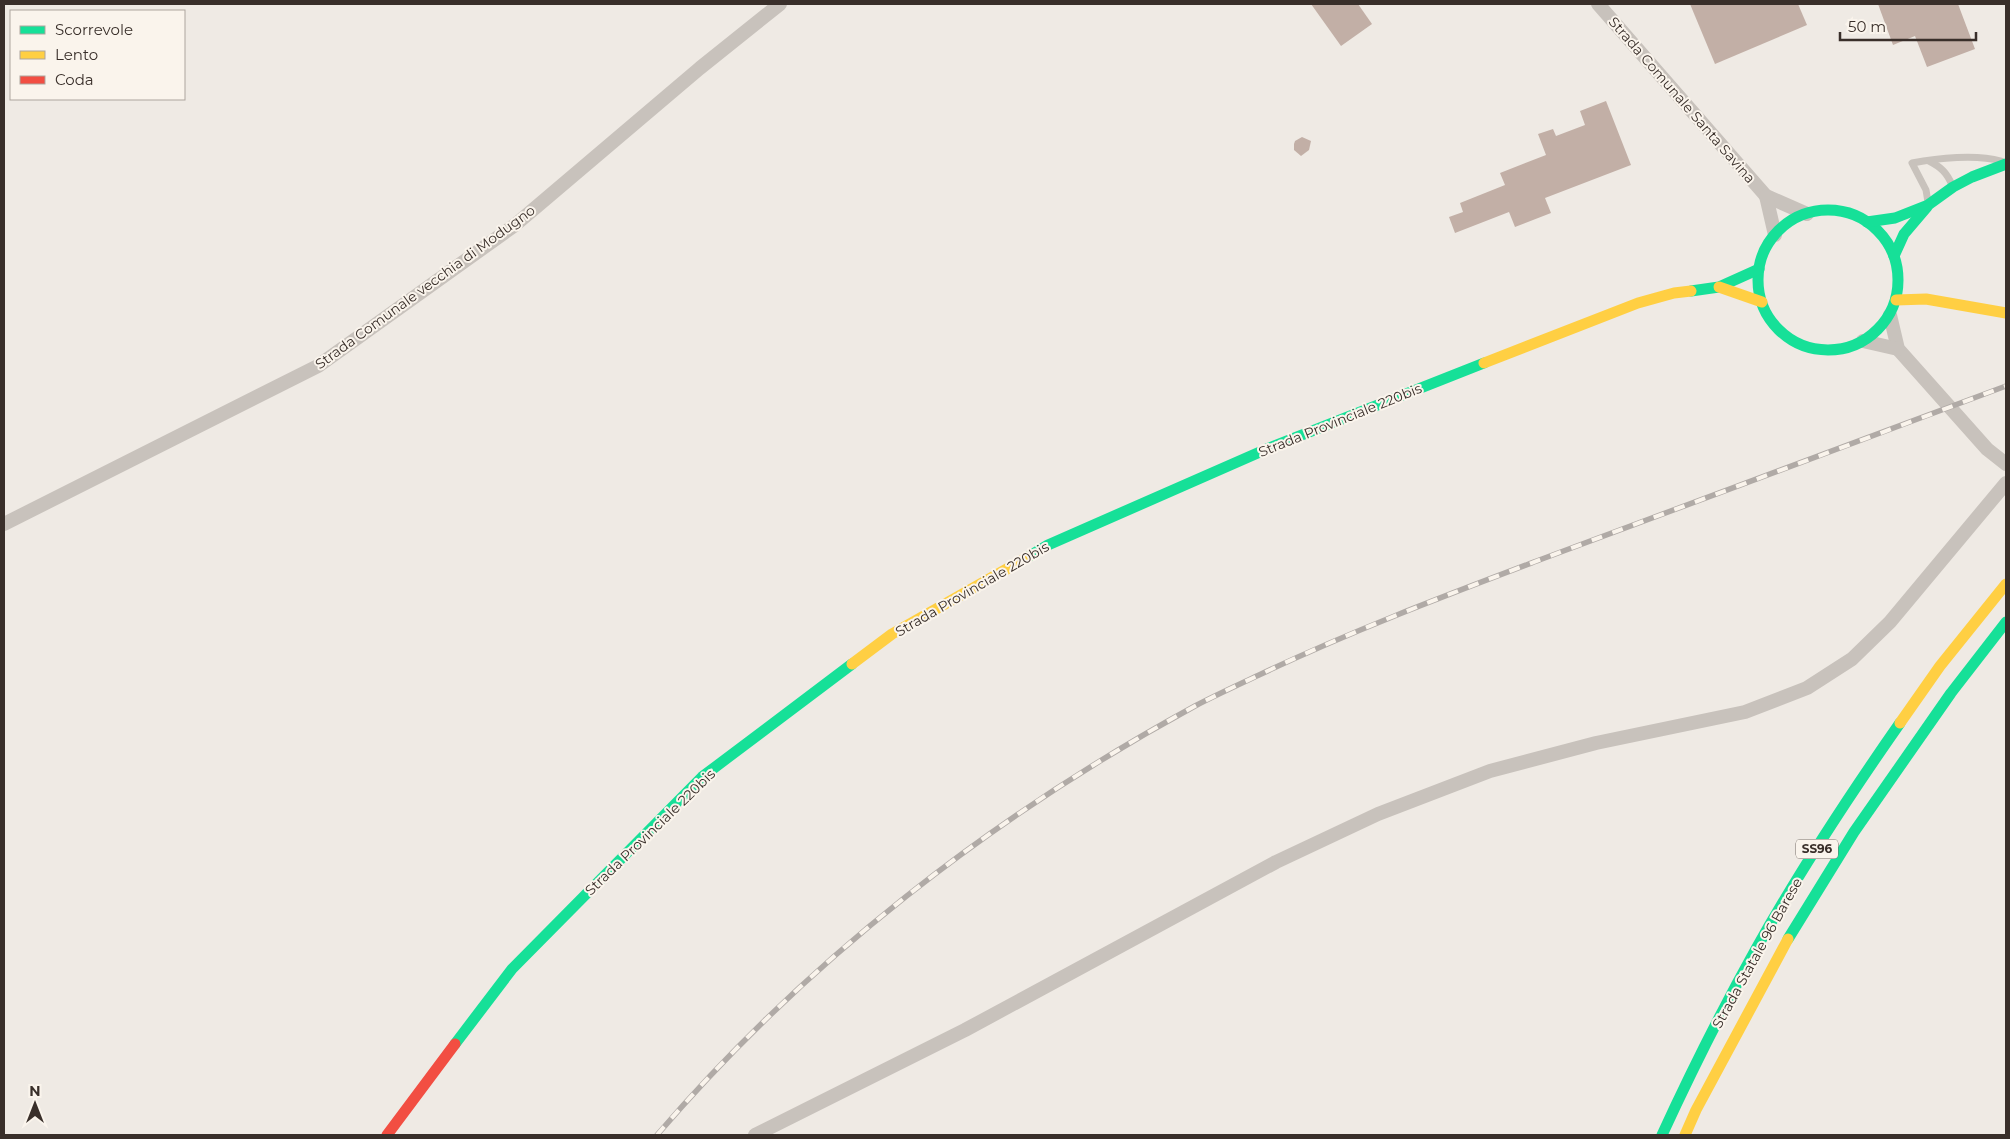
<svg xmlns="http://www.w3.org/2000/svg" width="2010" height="1139" viewBox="0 0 2010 1139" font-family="Montserrat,sans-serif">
  <rect width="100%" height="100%" fill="#efeae4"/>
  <!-- building -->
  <g fill="#c2afa6">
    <polygon points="1311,4 1358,4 1372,24 1341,46"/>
    <polygon points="1690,4 1798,4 1807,25 1715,64"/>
    <polygon points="1878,4 1958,4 1975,49 1927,67 1915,36 1893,45"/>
    <polygon points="1606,101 1631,165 1545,198 1551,213 1515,227 1509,212 1455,233 1449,217 1463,212 1460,203 1505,185 1500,173 1546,155 1538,134 1553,129 1556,136 1585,125 1580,111"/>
    <polygon points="1302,137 1311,141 1309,150 1301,156 1294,150 1294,144 1295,141"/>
  </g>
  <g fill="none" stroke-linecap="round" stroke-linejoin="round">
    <!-- lane -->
    <g stroke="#c8c2bc" stroke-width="7">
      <path d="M1929 161C1941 167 1947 173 1952 185"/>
      <path d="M1928 202 1926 190 1912 163C1938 158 1976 154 2001 161"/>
    </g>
    <!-- street -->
    <g stroke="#c8c2bc" stroke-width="14">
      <polyline points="1598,4 1766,196 1807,214"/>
      <polyline points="1766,196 1775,235"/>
      <polyline points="1890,315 1898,349 1987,449 2006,464"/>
      <polyline points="1863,341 1898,349"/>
      <polyline points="4,524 318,366 515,225 700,68 780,4"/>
      <polyline points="755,1135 965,1030 1276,862 1378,814 1490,771 1596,743 1745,712 1807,688 1852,659 1890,622 2006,483"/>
    </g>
    <!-- fast -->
    <g stroke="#16e098" stroke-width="11">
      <circle cx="1828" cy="280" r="70"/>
      <polyline points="1867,222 1895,218 1928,205 1953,187 1972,177 2006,164"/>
      <polyline points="1894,256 1904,234 1927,207"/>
      <polyline points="1691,291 1719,287 1759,269"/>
      <polyline points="1028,557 1048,545 1269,448 1484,363"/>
      <polyline points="1788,939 1854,832 1951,693 2006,622"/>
      <polyline points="455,1044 512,969 702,777 852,664"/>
      <path d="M1662 1135C1691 1072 1722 1010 1756 949 1799 872 1849 796 1900 723"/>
    </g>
    <!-- slow -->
    <g stroke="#ffcf43" stroke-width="11">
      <polyline points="1719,287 1762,302"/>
      <polyline points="1896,300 1926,299 2006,313"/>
      <polyline points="1484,363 1638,303 1674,293 1691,291"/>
      <polyline points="852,664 892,634 1028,557"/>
      <polyline points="1900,723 1940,666 2006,584"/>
      <polyline points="1685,1135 1696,1110 1788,939"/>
    </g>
    <!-- jam -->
    <polyline stroke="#f24e42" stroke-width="11" points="387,1135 455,1044"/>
    <defs>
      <path id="rail" d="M657 1135C807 960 993 816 1195 706 1216 695 1238 685 1259 675 1351 631 1447 595 1542 559 1697 501 1852 444 2006 386"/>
    </defs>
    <!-- rail casing -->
    <use href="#rail" stroke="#b0aaa6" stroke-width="5.5"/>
    <!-- rail -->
    <use href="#rail" stroke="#faf4ec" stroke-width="4" stroke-dasharray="11" stroke-linecap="butt"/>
  </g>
  <g text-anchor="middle" stroke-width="4" stroke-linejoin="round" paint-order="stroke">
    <!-- shield labels -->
    <rect fill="#faf4ec" stroke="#736a64" stroke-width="1" x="1796" y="839.5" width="42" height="19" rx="4"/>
    <g font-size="12" font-weight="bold" fill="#392f2a">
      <text x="1817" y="853">SS96</text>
    </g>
    <!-- street labels -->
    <g font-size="14" fill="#392f2a" stroke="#faf4ec">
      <text transform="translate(1682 100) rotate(49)" y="5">Strada Comunale Santa Savina</text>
      <text transform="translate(425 287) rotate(-36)" y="5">Strada Comunale vecchia di Modugno</text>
      <text transform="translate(1340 420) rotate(-22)" y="5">Strada Provinciale 220bis</text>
      <text transform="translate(972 589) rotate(-30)" y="5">Strada Provinciale 220bis</text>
      <text transform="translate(650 832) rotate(-44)" y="5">Strada Provinciale 220bis</text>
      <text transform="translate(1757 953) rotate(-61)" y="5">Strada Statale 96 Barese</text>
    </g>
  </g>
  <!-- border -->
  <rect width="2010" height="1139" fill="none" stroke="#392f2a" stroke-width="10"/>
  <!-- legend -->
  <rect x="10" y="10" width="175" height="90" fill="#faf4ec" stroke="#ada59e"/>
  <rect x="20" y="26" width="25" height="8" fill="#16e098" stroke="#ada59e"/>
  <text x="55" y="35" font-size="15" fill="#392f2a">Scorrevole</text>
  <rect x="20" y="51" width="25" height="8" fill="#ffcf43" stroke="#ada59e"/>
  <text x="55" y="60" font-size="15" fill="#392f2a">Lento</text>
  <rect x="20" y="76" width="25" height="8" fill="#f24e42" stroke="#ada59e"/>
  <text x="55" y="85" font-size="15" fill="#392f2a">Coda</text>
  <!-- north arrow -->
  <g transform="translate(35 1104)" stroke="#faf4ec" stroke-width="4" paint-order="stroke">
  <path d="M0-4L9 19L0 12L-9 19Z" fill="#392f2a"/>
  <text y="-8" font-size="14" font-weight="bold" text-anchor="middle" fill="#392f2a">N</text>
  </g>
  <!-- scale -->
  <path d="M1840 32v8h136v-8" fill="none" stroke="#392f2a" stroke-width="2.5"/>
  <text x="1848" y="32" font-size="15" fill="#392f2a" stroke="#faf4ec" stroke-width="4" paint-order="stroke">50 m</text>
</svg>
